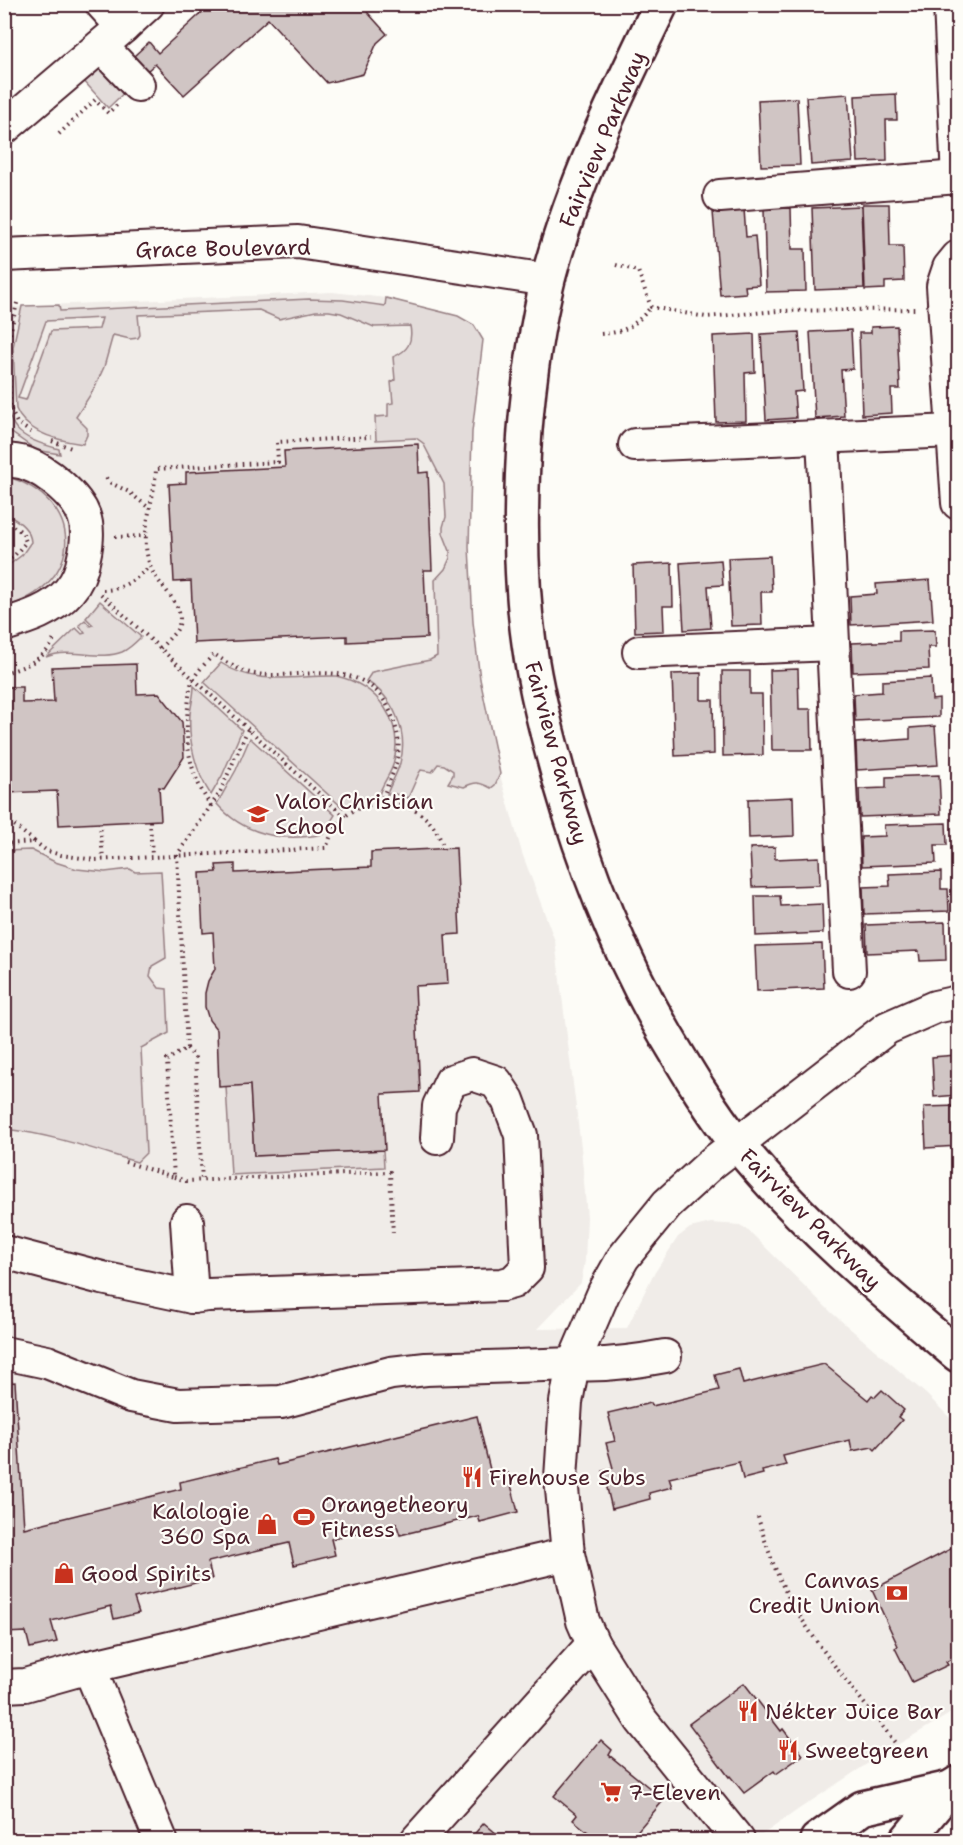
<svg xmlns="http://www.w3.org/2000/svg" width="963" height="1845" viewBox="0 0 963 1845" font-family="'Shantell Sans',sans-serif">
  <rect width="100%" height="100%" fill="#fdfcf7"/>
  <filter id="ink" filterUnits="userSpaceOnUse"><feTurbulence type="fractalNoise" baseFrequency=".0167" numOctaves="2"/><feDisplacementMap in="SourceGraphic" scale="12" xChannelSelector="R" yChannelSelector="G"/><feConvolveMatrix kernelMatrix="1 2 1 2 8 2 1 2 1" color-interpolation-filters="sRGB"/></filter>
  <g filter="url(#ink)">
    <!-- built -->
    <polygon fill="#f0ece8" points="332,292 386,298 450,313 474,325 483,340 472,432 469,494 469,547 473,622 480,679 496,761 522,853 555,941 581,1147 587,1217 585,1261 581,1283 537,1329 627,1328 652,1277 678,1237 690,1228 711,1223 740,1225 748,1230 832,1313 926,1394 958,1426 958,1709 882,1754 799,1809 755,1840 5,1840 5,307"/>
    <!-- green -->
    <g fill="#e3dcda" stroke="#967e82" stroke-width="1.5" fill-rule="evenodd">
      <polygon points="99,64 130,87 108,108 83,80"/>
      <path d="M386 298 458 316 474 325 483 340 472 432 469 547 473 622 480 679 500 774 495 785 491 788C479 782 476 781 464 787L448 783 453 775V771L444 765 438 764 432 772 421 770 419 773 408 798 395 794H387C391 783 397 774 400 763 409 732 393 696 366 681L372 672 430 660 437 656 435 580 445 569 450 558V551L443 533V527L446 517 444 484 423 443 416 438 376 440 375 417 388 416V404L393 403 391 382 395 380 393 357C408 351 413 342 410 326L374 327 341 313 329 311H316L279 319 259 310 138 315 140 335 138 338 130 339 113 335 104 367 94 389 76 417 87 428V435L83 444C61 441 26 434 16 409L13 347 22 306 59 305 60 311 309 299 343 300 385 306ZM102 318 99 329 51 331 26 400 18 398 46 321Z"/>
      <path d="M5 384C7 429 16 437 59 449L60 454 36 450 9 431 5 425Z"/>
      <path d="M5 476C86 499 86 584 5 607V568L22 555 31 542C30 528 16 519 5 514Z"/>
      <path d="M100 601 141 637C135 643 129 649 122 652 99 661 72 647 46 657L76 628 82 634 85 633 79 625 85 620 90 626 93 625 86 618Z"/>
      <path d="M221 663C257 687 296 675 336 676 378 685 405 722 393 765 390 775 382 784 379 795L357 800 343 808 204 682Z"/>
      <path d="M194 686 242 730 222 776 211 795C196 773 188 741 190 714 191 705 194 695 194 686Z"/>
      <path d="M250 738 335 815 323 834C284 842 245 836 217 804L236 770Z"/>
      <path d="M31 850 55 862 77 869 105 872 130 869 135 872 161 871 166 958 152 966 150 976 159 988 167 989 169 1033 141 1048 146 1153 137 1162C93 1149 50 1134 5 1129V851Z"/>
      <polygon points="250,1085 254,1156 383,1150 384,1167 231,1175 226,1086"/>
    </g>
    <!-- building -->
    <g fill="#d0c5c4" stroke="#4a1f2b" stroke-width="1.5">
      <polygon points="211,4 360,4 387,34 377,43 363,74 327,83 268,19 184,95 155,64 147,71 134,56 149,42 158,53"/>
      <polygon points="848,94 853,162 811,165 806,97"/>
      <polygon points="896,94 897,120 886,120 887,161 858,162 855,96"/>
      <polygon points="797,98 800,165 761,166 758,100"/>
      <polygon points="862,204 889,204 890,246 903,246 904,281 885,282 885,289 865,290"/>
      <polygon points="861,206 864,288 815,290 812,208"/>
      <polygon points="791,208 792,249 805,249 806,291 766,292 764,209"/>
      <polygon points="744,209 746,237 755,236 759,285 745,286 746,293 720,295 713,212"/>
      <polygon points="897,326 900,389 891,389 892,413 862,415 859,333 871,333 871,327"/>
      <polygon points="851,330 853,369 841,370 844,416 815,418 810,332"/>
      <polygon points="799,332 803,391 794,392 796,418 766,420 761,334"/>
      <polygon points="754,334 755,372 745,373 746,421 716,422 713,336"/>
      <polygon points="418,444 419,473 428,472 432,570 424,570 427,638 347,642 347,636 194,643 191,581 174,582 169,484 186,483 186,472 285,467 284,451"/>
      <polygon points="770,556 772,592 761,592 762,625 731,626 728,558"/>
      <polygon points="721,560 723,585 708,586 711,628 684,630 680,563"/>
      <polygon points="672,563 673,606 663,606 664,631 635,632 633,565"/>
      <polygon points="930,580 933,620 851,625 850,596 877,594 876,584"/>
      <polygon points="935,630 936,647 928,647 929,669 853,672 852,643 899,641 899,631"/>
      <polygon points="136,664 137,694 159,693 182,722 184,757 164,788 159,787 161,820 59,825 57,791 4,793 4,687 22,687 22,703 54,702 52,667"/>
      <polygon points="798,669 799,709 811,709 812,750 772,750 770,670"/>
      <polygon points="722,671 750,671 750,694 762,694 763,755 723,756"/>
      <polygon points="701,673 701,700 713,700 714,754 675,756 672,674"/>
      <polygon points="931,678 932,700 939,699 939,717 855,721 854,694 882,692 882,681"/>
      <polygon points="935,726 938,765 857,770 856,743 910,739 910,728"/>
      <polygon points="939,775 941,814 860,817 859,789 886,788 886,777"/>
      <polygon points="793,797 794,836 749,838 748,799"/>
      <polygon points="946,823 947,845 935,845 936,863 862,866 861,837 885,836 884,825"/>
      <polygon points="775,847 775,859 819,857 820,885 752,887 750,848"/>
      <polygon points="456,848 460,934 445,935 448,984 415,986 420,1092 382,1094 385,1150 254,1156 250,1085 219,1087 217,1030 209,1020 205,1007 205,993 208,981 215,969 213,932 203,933 200,873 217,872 216,865 235,864 235,873 371,867 371,852"/>
      <polygon points="941,872 941,889 948,889 949,911 864,914 863,887 890,886 889,874"/>
      <polygon points="755,896 780,896 781,906 822,904 823,933 756,936"/>
      <polygon points="945,922 946,960 920,961 919,951 867,953 866,925"/>
      <polygon points="822,944 824,988 757,991 755,946"/>
      <polygon points="956,1055 958,1095 934,1097 932,1057"/>
      <polygon points="958,1106 958,1146 926,1148 924,1107"/>
      <polygon points="824,1364 868,1400 872,1395 875,1397 882,1390 904,1410 898,1417 902,1420 875,1450 872,1447 852,1451 850,1440 783,1456 786,1465 762,1471 763,1474 743,1479 739,1462 669,1478 672,1487 649,1493 650,1499 612,1509 603,1471 613,1468 606,1443 615,1441 608,1413 651,1403 652,1406 719,1390 715,1375 739,1369 743,1384"/>
      <polygon points="15,1382 24,1528 181,1489 180,1482 275,1459 277,1465 477,1416 492,1478 508,1473 518,1512 480,1522 478,1516 400,1535 396,1523 331,1539 335,1555 294,1565 289,1543 208,1562 212,1579 134,1598 139,1613 114,1619 111,1606 51,1621 57,1642 30,1648 26,1632 4,1633 4,1383"/>
      <polygon points="958,1545 958,1655 946,1662 948,1665 912,1682 895,1648 898,1646 872,1590"/>
      <polygon points="744,1683 781,1731 783,1729 803,1755 776,1774 774,1771 744,1793 730,1776 729,1777 689,1724"/>
      <polygon points="601,1740 612,1750 609,1755 652,1790 656,1785 668,1795 634,1835 633,1834 628,1840 598,1840 573,1820 577,1815 554,1796"/>
      <polygon points="484,1823 504,1840 469,1840"/>
    </g>
    <g fill="none" stroke-linecap="round" stroke-linejoin="round">
      <defs>
        <g id="minor">
          <polyline points="950,4 958,180"/>
          <polyline points="123,27 148,4"/>
          <polyline points="101,46 138,85"/>
          <polyline points="4,128 123,27 102,4"/>
          <polyline points="720,196 958,177"/>
          <polyline points="4,255 298,242 548,280"/>
          <polyline points="958,257 949,268 943,286 958,503"/>
          <polyline points="823,437 849,971"/>
          <polyline points="635,445 953,431"/>
          <path d="M4 460C13 461 20 461 27 464 47 471 77 496 84 516 89 529 87 544 84 557 82 569 77 582 69 591 53 610 27 618 4 625"/>
          <polyline points="639,652 833,644"/>
          <polyline points="187,1221 192,1297"/>
          <polyline points="4,1252 102,1278 192,1297 208,1295 502,1285 513,1282 527,1268 521,1135 508,1100 496,1082 472,1074 451,1081 439,1106 437,1138"/>
          <path d="M4 1353 47 1362 131 1396 178 1405 281 1402 391 1373 426 1369 573 1364C604 1366 634 1362 665 1356"/>
          <polyline points="89,1667 161,1840"/>
          <polyline points="4,1686 25,1685 89,1667 568,1554"/>
          <polyline points="417,1840 593,1644"/>
          <polyline points="738,1840 641,1720 593,1644 583,1621 568,1554 561,1478 566,1402 573,1364 604,1292 623,1258 667,1204 712,1163 887,1028 935,1007 958,1002"/>
        </g>
        <g id="major">
          <path d="M661 4C618 93 573 183 548 279 536 328 529 380 525 430 520 500 519 573 529 643 535 688 547 733 559 777 585 868 619 955 667 1037 689 1074 711 1111 738 1145 802 1224 881 1290 958 1355"/>
          <polyline points="817,1840 862,1808 950,1788 958,1783"/>
          <polyline points="907,1840 950,1788"/>
        </g>
      </defs>
      <!-- minor casing -->
      <use href="#minor" stroke="#4a1f2b" stroke-width="36"/>
      <!-- major casing -->
      <use href="#major" stroke="#4a1f2b" stroke-width="38"/>
      <!-- path -->
      <g stroke="#4a1f2b" stroke-width="4" stroke-dasharray="1.5 4.5" stroke-linecap="butt">
        <polyline points="59,134 95,100 108,113 118,104"/>
        <polyline points="616,265 638,271 651,307 706,317 778,311 916,309"/>
        <polyline points="17,303 8,343 10,408 17,423 32,433"/>
        <path d="M601 334C626 332 634 326 651 307"/>
        <polyline points="52,441 71,448"/>
        <polyline points="106,478 111,483 129,492 149,508"/>
        <polyline points="4,519 23,533 26,542 13,557 4,563"/>
        <polyline points="115,537 146,536"/>
        <path d="M103 590C123 590 136 579 150 566"/>
        <polyline points="101,594 248,729"/>
        <path d="M160 648C165 643 171 637 176 631 190 610 163 590 154 574 149 566 147 556 146 547 144 520 155 496 156 469L278 462 277 442 371 437"/>
        <path d="M4 673C23 668 48 658 54 638"/>
        <path d="M211 806C190 775 184 743 188 707 189 698 189 688 193 680 197 671 207 662 214 654 226 662 239 671 255 674 303 680 363 654 390 711 397 727 401 744 397 760 394 774 385 788 381 803"/>
        <polyline points="4,820 9,821 35,842"/>
        <polyline points="150,821 152,856"/>
        <polyline points="100,823 103,859"/>
        <path d="M4 844 35 842 47 851 61 855 95 860 326 848C330 839 332 830 338 823 359 799 399 797 423 816 433 823 439 835 443 846"/>
        <polyline points="187,1048 195,1058 202,1181"/>
        <polyline points="125,1162 174,1177 167,1060 187,1048 177,855 219,794 248,729 345,817"/>
        <polyline points="174,1177 186,1181 390,1172 393,1235"/>
        <path d="M758 1517C765 1543 778 1580 792 1603 821 1653 861 1698 896 1744"/>
      </g>
      <!-- minor -->
      <use href="#minor" stroke="#fdfcf7" stroke-width="32"/>
      <!-- major -->
      <use href="#major" stroke="#fdfcf7" stroke-width="33"/>
    </g>
  </g>
  <!-- icons -->
  <defs>
    <symbol id="school-bare" viewBox="-9 -9 18 18"><path d="M0-5L7-2L0 1L-7-2ZM-4 1L0 2.5L4 1V4Q0 6-4 4Z" fill="#c8321e" stroke="#fdfcf7" stroke-width="2.5" paint-order="stroke"/></symbol>
    <symbol id="restaurant-bare" viewBox="-9 -9 18 18"><path d="M-5-6h1v4h1v-4h1v4h1v-4h1v5L-1.5 .5V6h-2V.5L-5-1ZM5-6V6H3V1.5H1.5Q1.5-4 5-6Z" fill="#c8321e" stroke="#fdfcf7" stroke-width="2.5" paint-order="stroke"/></symbol>
    <symbol id="stadium-bare" viewBox="-9 -9 18 18"><path d="M0-5a6.5 5 0 1 0 0 10a6.5 5 0 1 0 0-10ZM-3.5-1.8h7v3.6h-7Z" fill="#c8321e" stroke="#fdfcf7" stroke-width="2.5" paint-order="stroke"/></symbol>
    <symbol id="shop-bare" viewBox="-9 -9 18 18"><path d="M-5-2.5h2.3a2.7 3.5 0 0 1 5.4 0H5L5.5 6h-11ZM-1.5-2.5h3a1.5 2.3 0 0 0-3 0Z" fill="#c8321e" stroke="#fdfcf7" stroke-width="2.5" paint-order="stroke"/></symbol>
    <symbol id="bank-bare" viewBox="-9 -9 18 18"><path d="M-6-4H6V4H-6ZM0-2.3a2.3 2.3 0 1 0 0 4.6a2.3 2.3 0 1 0 0-4.6Z" fill="#c8321e" stroke="#fdfcf7" stroke-width="2.5" paint-order="stroke"/></symbol>
    <symbol id="supermarket-bare" viewBox="-9 -9 18 18"><path d="M-6-5.5h2.5l.6 2H6L4.5 2H-2.5L-4.4-4H-6ZM-1.5 3.2a1.3 1.3 0 1 0 .1 0ZM3 3.2a1.3 1.3 0 1 0 .1 0Z" fill="#c8321e" stroke="#fdfcf7" stroke-width="2.5" paint-order="stroke"/></symbol>
  </defs>
  <g fill-rule="evenodd">
    <use href="#school-bare" x="243" y="799" width="30" height="30"/>
    <use href="#restaurant-bare" x="457" y="1462" width="30" height="30"/>
    <use href="#stadium-bare" x="289" y="1502" width="30" height="30"/>
    <use href="#shop-bare" x="252" y="1509" width="30" height="30"/>
    <use href="#shop-bare" x="49" y="1558" width="30" height="30"/>
    <use href="#bank-bare" x="882" y="1578" width="30" height="30"/>
    <use href="#restaurant-bare" x="733" y="1696" width="30" height="30"/>
    <use href="#restaurant-bare" x="773" y="1735" width="30" height="30"/>
    <use href="#supermarket-bare" x="596" y="1777" width="30" height="30"/>
  </g>
  <g text-anchor="middle" stroke-width="4.5" stroke-linejoin="round" paint-order="stroke">
    <!-- street labels -->
    <g font-size="22" fill="#4a1f2b" stroke="#fdfcf7">
      <text transform="translate(602 139) rotate(-67)" y="8">Fairview Parkway</text>
      <text transform="translate(223 248) rotate(-1)" y="8">Grace Boulevard</text>
      <text transform="translate(557 753) rotate(75)" y="8">Fairview Parkway</text>
      <text transform="translate(811 1219) rotate(45)" y="8">Fairview Parkway</text>
    </g>
    <!-- poi labels -->
    <g font-size="22" fill="#4a1f2b" stroke="#fdfcf7" text-anchor="start">
      <text x="275" y="809">Valor Christian<tspan x="275" dy="25">School</tspan></text>
      <text x="489" y="1485">Firehouse Subs</text>
      <text x="321" y="1512">Orangetheory<tspan x="321" dy="25">Fitness</tspan></text>
      <text x="250" y="1519" text-anchor="end">Kalologie<tspan x="250" dy="25">360 Spa</tspan></text>
      <text x="81" y="1581">Good Spirits</text>
      <text x="880" y="1588" text-anchor="end">Canvas<tspan x="880" dy="25">Credit Union</tspan></text>
      <text x="765" y="1719">Nékter Juice Bar</text>
      <text x="805" y="1758">Sweetgreen</text>
      <text x="628" y="1800">7-Eleven</text>
    </g>
  </g>
  <!-- margin -->
  <rect width="963" height="1845" fill="none" stroke="#fdfcf7" stroke-width="24"/>
  <rect x="12" y="12" width="939" height="1821" fill="none" stroke="#4a1f2b" stroke-width="2" filter="url(#ink)"/>
</svg>
